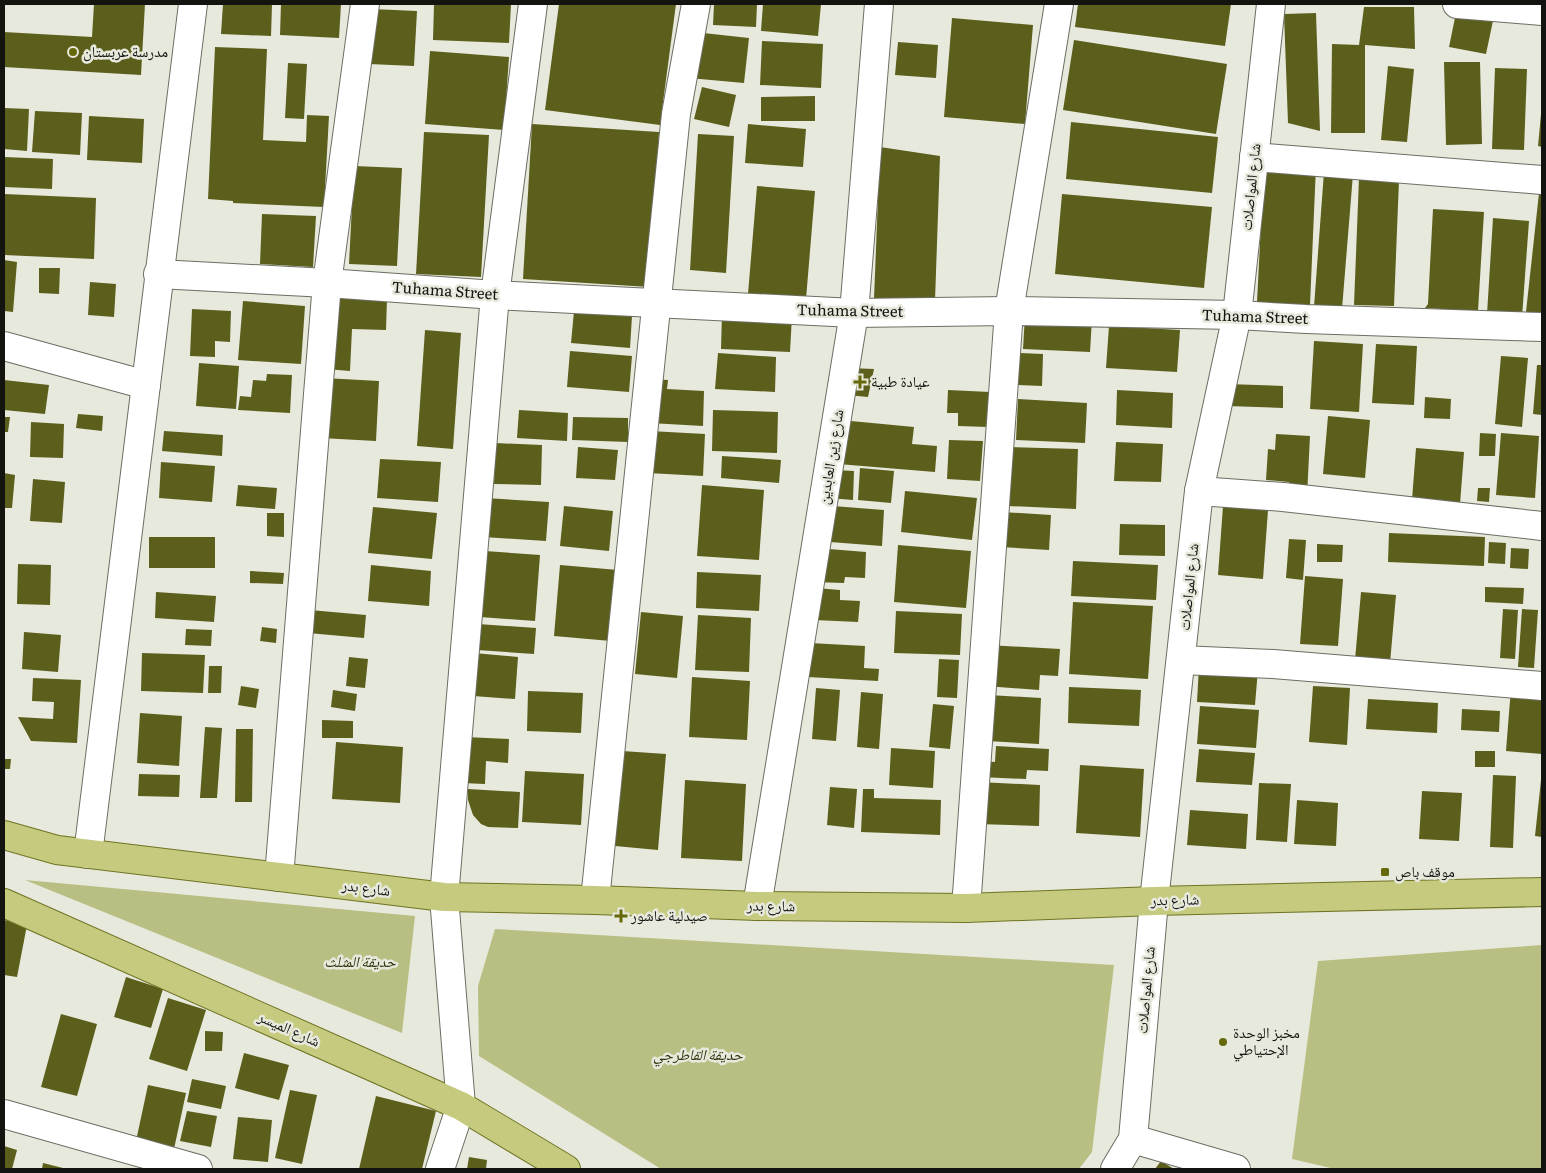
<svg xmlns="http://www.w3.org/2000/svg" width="1546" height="1173" viewBox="0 0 1546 1173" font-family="Literata,'Noto Naskh Arabic',serif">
  <rect width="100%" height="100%" fill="#e7e9dd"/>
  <!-- green -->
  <g fill="#b9be82">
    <polygon points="25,880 415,916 402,1033"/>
    <polygon points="495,929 1114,965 1092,1152 1079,1169 661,1169 479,1056 478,986"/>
    <polygon points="1542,945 1542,1169 1335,1169 1292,1159 1318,961"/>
  </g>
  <!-- building -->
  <g fill="#5c5f1b">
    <polygon points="94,4 145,4 141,75 4,67 4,32 92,37"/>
    <polygon points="223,4 272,4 271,36 221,34"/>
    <polygon points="281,4 341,4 339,38 280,35"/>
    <polygon points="434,4 511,4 509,43 433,40"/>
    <polygon points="559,4 676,4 660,125 545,110"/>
    <polygon points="714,4 757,4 756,27 713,25"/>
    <polygon points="763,4 821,4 818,36 761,31"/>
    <polygon points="1078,4 1231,4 1225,46 1075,27"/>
    <polygon points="1364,7 1414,7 1415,49 1365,45 1365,133 1331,133 1332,44 1359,45"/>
    <polygon points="1457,8 1494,16 1486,54 1449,47"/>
    <polygon points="372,9 417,11 414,66 369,64"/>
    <polygon points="1316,13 1320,131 1288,123 1284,14"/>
    <polygon points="952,18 1033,25 1025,124 944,117"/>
    <polygon points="694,32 749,38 744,83 689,78"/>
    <polygon points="1074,40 1227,64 1216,134 1063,110"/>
    <polygon points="762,41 823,44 821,88 760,85"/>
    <polygon points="898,42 938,45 936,78 895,75"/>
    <polygon points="215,47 267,49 263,140 306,142 307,115 329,116 324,207 233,203 233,201 208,199"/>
    <polygon points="430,51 509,57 504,130 425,124"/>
    <polygon points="1444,62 1480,62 1482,144 1446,145"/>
    <polygon points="288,63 307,64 304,119 285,118"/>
    <polygon points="1388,66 1414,69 1407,142 1381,140"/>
    <polygon points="1495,68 1527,69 1524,150 1492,149"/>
    <polygon points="702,87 736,95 729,127 694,119"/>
    <polygon points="815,96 815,121 761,121 761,97"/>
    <polygon points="4,108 29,109 27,151 4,149"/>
    <polygon points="35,111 82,113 80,155 32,152"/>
    <polygon points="1541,114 1542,114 1542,147 1538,146"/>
    <polygon points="89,116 144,119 142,163 87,160"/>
    <polygon points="1071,122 1218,137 1212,193 1066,179"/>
    <polygon points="532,124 659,132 649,287 523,279"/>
    <polygon points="748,124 806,129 803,167 745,163"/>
    <polygon points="424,132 489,135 481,277 416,274"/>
    <polygon points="698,134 734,136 726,273 690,270"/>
    <polygon points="880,147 940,156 935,301 874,299"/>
    <polygon points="4,157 53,159 52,189 4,187"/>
    <polygon points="1264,164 1316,166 1310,305 1257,302"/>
    <polygon points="354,166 402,168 397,266 349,264"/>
    <polygon points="1324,172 1353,174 1342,309 1314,307"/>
    <polygon points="1359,178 1399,180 1394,306 1354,305"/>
    <polygon points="757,186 815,191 806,299 748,294"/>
    <polygon points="1539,193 1542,193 1542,323 1525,321"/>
    <polygon points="4,194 96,198 94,259 4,255"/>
    <polygon points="1062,194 1212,207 1204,288 1055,274"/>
    <polygon points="1433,209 1484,212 1478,311 1425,308 1428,304"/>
    <polygon points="262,214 316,216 313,267 260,264"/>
    <polygon points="1493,218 1529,221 1522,317 1487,314"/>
    <polygon points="4,260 17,262 13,312 4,311"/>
    <polygon points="39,268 60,268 59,294 39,293"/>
    <polygon points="90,282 116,284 114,317 88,315"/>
    <polygon points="330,295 387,298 386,330 352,329 350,371 326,369"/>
    <polygon points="243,301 305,306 301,364 238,360"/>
    <polygon points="192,309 231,311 230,342 215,341 215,357 190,356"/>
    <polygon points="574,311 632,316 630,348 571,343"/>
    <polygon points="722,313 792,316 790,352 721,349"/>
    <polygon points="1025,315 1092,319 1090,352 1023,349"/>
    <polygon points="1109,326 1180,330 1177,372 1106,368"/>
    <polygon points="425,330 461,333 453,449 417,446"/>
    <polygon points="1314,341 1363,344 1359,412 1310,409"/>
    <polygon points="1376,344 1417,346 1414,405 1372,403"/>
    <polygon points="570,351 632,356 629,392 567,387"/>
    <polygon points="718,353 776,357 775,392 715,389"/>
    <polygon points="1020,353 1043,354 1042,386 1018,385"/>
    <polygon points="1501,356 1528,358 1522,427 1495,424"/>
    <polygon points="199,363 239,366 236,409 196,406"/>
    <polygon points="1537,365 1542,365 1542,415 1533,414"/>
    <polygon points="849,368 874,369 868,397 847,395"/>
    <polygon points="267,374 292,375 290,413 238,410 240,396 251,397 253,380 266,381"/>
    <polygon points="324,378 379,381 376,441 321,438"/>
    <polygon points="653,379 668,380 667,389 704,391 703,426 650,423"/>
    <polygon points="4,380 49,385 45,414 4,410"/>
    <polygon points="1227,384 1283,386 1283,408 1227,406"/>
    <polygon points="948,390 990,392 988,427 958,426 958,413 947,413"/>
    <polygon points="1117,390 1173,393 1172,428 1116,425"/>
    <polygon points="1425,397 1451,399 1450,419 1424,418"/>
    <polygon points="1018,399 1087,403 1085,443 1016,440"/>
    <polygon points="519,410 568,413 567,441 517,438"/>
    <polygon points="713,410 778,412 777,453 712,451"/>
    <polygon points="78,414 103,416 102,431 76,428"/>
    <polygon points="1328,416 1370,420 1365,478 1323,474"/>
    <polygon points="4,417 10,417 8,432 4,432"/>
    <polygon points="573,417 628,418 628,442 572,440"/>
    <polygon points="830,419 914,427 912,444 937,446 935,472 826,463"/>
    <polygon points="31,422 64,424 63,458 30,457"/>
    <polygon points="164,431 223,435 222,456 162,451"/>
    <polygon points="650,431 705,434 703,476 648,473"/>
    <polygon points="1480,433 1496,434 1495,456 1479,456"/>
    <polygon points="1501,433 1539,436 1535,498 1496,495"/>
    <polygon points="1276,434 1310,436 1307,496 1288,495 1289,482 1266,480 1268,449 1275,450"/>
    <polygon points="949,440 983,441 980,481 947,479"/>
    <polygon points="1116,442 1163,444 1161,482 1114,481"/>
    <polygon points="495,443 542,445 541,485 494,484"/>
    <polygon points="578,447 618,450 615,480 576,478"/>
    <polygon points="1010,447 1078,449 1076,509 1008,506"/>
    <polygon points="1416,448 1464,452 1460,504 1412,500"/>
    <polygon points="722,456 781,460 779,483 721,478"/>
    <polygon points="380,459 441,462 438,502 377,498"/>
    <polygon points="161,462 215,466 212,502 159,498"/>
    <polygon points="860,468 894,471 891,503 858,500"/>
    <polygon points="818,469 854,471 853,500 817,497"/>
    <polygon points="4,473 15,475 12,508 4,508"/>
    <polygon points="33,479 65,482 62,523 30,521"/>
    <polygon points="238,485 277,488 275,509 236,506"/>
    <polygon points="702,485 764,490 759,560 697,556"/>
    <polygon points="1478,488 1490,488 1489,502 1477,501"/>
    <polygon points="905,491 977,498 972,540 901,532"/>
    <polygon points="485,498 549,502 546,541 483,537"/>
    <polygon points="820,505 884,510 882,546 817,541"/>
    <polygon points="564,506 613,511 609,551 560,546"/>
    <polygon points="1223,506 1268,510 1263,579 1218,575"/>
    <polygon points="373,507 437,513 432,559 368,553"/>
    <polygon points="1002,512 1051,515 1049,550 1000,547"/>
    <polygon points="267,513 284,513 284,537 267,536"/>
    <polygon points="1120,524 1165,525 1165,556 1119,555"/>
    <polygon points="1389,533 1485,537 1484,566 1388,562"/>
    <rect x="149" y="537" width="66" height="31"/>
    <polygon points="1289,539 1306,540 1303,580 1286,578"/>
    <polygon points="1489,542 1506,543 1505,564 1488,563"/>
    <polygon points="1317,544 1343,545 1342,562 1317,562"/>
    <polygon points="898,545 971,551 966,608 894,602"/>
    <polygon points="816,548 866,552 865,578 845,577 844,583 813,582"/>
    <polygon points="1511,548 1529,549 1528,569 1510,568"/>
    <polygon points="485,551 540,555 535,621 480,617"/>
    <polygon points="1073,561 1158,565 1156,600 1071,596"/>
    <polygon points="18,564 51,565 50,605 17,604"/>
    <polygon points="371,565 431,571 429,606 368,601"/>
    <polygon points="560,565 618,570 611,641 554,636"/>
    <polygon points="250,571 284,573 283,584 250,583"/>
    <polygon points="697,572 761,575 759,611 696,608"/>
    <polygon points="1305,576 1343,579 1338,646 1300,644"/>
    <polygon points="1485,587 1524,588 1523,604 1485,602"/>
    <polygon points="816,588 840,590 840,600 860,601 858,622 814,620"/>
    <polygon points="156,592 216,596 214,622 155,618"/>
    <polygon points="1361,592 1396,595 1390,663 1355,660"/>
    <polygon points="1073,602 1153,606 1148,679 1069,674"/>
    <polygon points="1503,609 1518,610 1515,659 1500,658"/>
    <polygon points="1522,609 1538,610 1534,668 1518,667"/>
    <polygon points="310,610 366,615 364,638 308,633"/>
    <polygon points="896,611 962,614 960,655 894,653"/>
    <polygon points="641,612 683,616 677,678 635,674"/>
    <polygon points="698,615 751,618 749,672 695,670"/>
    <polygon points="478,624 536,628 534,654 477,650"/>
    <polygon points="262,627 277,629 276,643 260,641"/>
    <polygon points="186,629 212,630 211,646 185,645"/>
    <polygon points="24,632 61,635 58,672 22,669"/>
    <polygon points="810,643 865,646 864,668 879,669 878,681 808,677"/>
    <polygon points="987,645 1060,649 1058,676 1040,675 1039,690 985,686"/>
    <polygon points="142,653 205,655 203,693 141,691"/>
    <polygon points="474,653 518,657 515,699 473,696"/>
    <polygon points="349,657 368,659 365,688 346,686"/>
    <polygon points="939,659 959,660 957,698 937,697"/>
    <polygon points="209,666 222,666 221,693 208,693"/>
    <polygon points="1199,666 1258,669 1255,705 1197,702"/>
    <polygon points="692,677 750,681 747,740 689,737"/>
    <polygon points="33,678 81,680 77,743 31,741 18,717 53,719 54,702 32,701"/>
    <polygon points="241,686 259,689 256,708 238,705"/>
    <polygon points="1313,686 1350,688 1347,745 1309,742"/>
    <polygon points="1069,687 1141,690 1139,726 1068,723"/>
    <polygon points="816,688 840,690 836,741 812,739"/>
    <polygon points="1511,688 1542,691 1542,754 1506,751"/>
    <polygon points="333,690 357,694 355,711 331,707"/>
    <polygon points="528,691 583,693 581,733 527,731"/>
    <polygon points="861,692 883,694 879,749 857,747"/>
    <polygon points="989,695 1041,698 1039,744 987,741"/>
    <polygon points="1368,699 1438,703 1437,733 1366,729"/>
    <polygon points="933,704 954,706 950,749 929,747"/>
    <polygon points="1200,706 1259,710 1256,748 1197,744"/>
    <polygon points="1462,709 1500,711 1499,732 1461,730"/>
    <polygon points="140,713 182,716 179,766 137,763"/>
    <polygon points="322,720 353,721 353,738 322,738"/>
    <polygon points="205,727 222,728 217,798 200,798"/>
    <polygon points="236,729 253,729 252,802 235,802"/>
    <polygon points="465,737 509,739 508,763 486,761 485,784 462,783"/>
    <polygon points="336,742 403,747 400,803 332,799"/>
    <polygon points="996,746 1049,749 1048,771 1027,770 1026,779 980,777 981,761 995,762"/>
    <polygon points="891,748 935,751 933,788 889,785"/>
    <polygon points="1199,749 1255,753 1252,785 1196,782"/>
    <polygon points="622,751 666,754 658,850 615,846"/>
    <rect x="1475" y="751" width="20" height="16"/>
    <polygon points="4,759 11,759 10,769 4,769"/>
    <polygon points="1080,765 1144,769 1140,837 1076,833"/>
    <polygon points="525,771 584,774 581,825 522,822"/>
    <polygon points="139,774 180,775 179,797 138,796"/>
    <polygon points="1493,775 1516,776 1513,848 1490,847"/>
    <polygon points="685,780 746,784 742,861 681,858"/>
    <polygon points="1541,780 1542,780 1542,837 1535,836"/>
    <polygon points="979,782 1040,785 1039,826 977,824"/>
    <polygon points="1259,783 1291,784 1287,842 1256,840"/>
    <polygon points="830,787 857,789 854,828 827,825"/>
    <polygon points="468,789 520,792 518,828 488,827 481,824 473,815 468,800"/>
    <polygon points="863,789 874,789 874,798 941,800 940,835 861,832"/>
    <polygon points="1422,791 1462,793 1459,841 1419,839"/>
    <polygon points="1297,800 1338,803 1336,846 1294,844"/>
    <polygon points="1190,810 1248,814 1246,849 1187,845"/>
    <polygon points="4,920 27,925 17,977 4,975"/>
    <polygon points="126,977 163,989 151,1028 114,1017"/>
    <polygon points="168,998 206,1010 187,1071 149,1059"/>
    <polygon points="61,1014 97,1024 77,1096 41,1087"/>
    <polygon points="205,1031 223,1032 222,1051 205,1051"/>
    <polygon points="244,1053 289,1065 279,1100 235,1088"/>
    <polygon points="192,1079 226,1086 221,1109 187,1102"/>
    <polygon points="148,1085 186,1093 174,1149 136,1141"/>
    <polygon points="290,1090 317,1095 302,1164 275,1158"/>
    <polygon points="376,1096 436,1111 422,1169 359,1169"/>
    <polygon points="187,1111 217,1116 211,1147 180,1141"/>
    <polygon points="238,1117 272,1120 268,1162 233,1159"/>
    <polygon points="4,1146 17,1150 12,1169 4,1169"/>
    <polygon points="469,1157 487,1160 486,1169 467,1169"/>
    <polygon points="1161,1161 1174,1169 1155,1169"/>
    <polygon points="43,1163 63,1168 63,1169 42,1169"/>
  </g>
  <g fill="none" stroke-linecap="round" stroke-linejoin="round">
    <defs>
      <g id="minor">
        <polyline points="1457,4 1542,11"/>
        <polyline points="1254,157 1542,180"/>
        <polyline points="158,274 327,283 495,295 854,313 1009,311 1237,315 1306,319 1542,327"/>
        <polyline points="4,346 146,385"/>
        <polyline points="1199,491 1283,497 1542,526"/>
        <polyline points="1181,660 1273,664 1542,686"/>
        <polyline points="88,854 193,4"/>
        <polyline points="279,877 327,283 365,4"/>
        <polyline points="595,900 676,114 696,4"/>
        <polyline points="757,906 854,313 879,4"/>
        <polyline points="966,908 1009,311 1059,4"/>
        <polyline points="4,1114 198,1169"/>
        <polyline points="1133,1139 1236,1169"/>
        <polyline points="440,1169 461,1106 444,897 495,295 533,4"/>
        <polyline points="1115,1169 1133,1139 1154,901 1199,491 1237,315 1271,4"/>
      </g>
      <g id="major">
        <polyline points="4,835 57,850 444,897 595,900 757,906 966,908 1154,901 1542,892"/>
        <polyline points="4,903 461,1106 566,1169"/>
      </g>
    </defs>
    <!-- minor casing -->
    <use href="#minor" stroke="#6c6e63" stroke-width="30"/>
    <!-- major casing -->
    <use href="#major" stroke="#6f7321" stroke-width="30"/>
    <!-- minor -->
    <use href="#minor" stroke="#fff" stroke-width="28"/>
    <!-- major -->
    <use href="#major" stroke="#c6ca7f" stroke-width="28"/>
  </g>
  <!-- markers -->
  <g fill="#656909" stroke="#e7e9dd" stroke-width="2">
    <circle cx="73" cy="52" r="5"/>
    <path d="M857.5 374.5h5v5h5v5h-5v5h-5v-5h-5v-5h5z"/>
    <rect x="1380" y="867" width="10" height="10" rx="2.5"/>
    <path d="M618.5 908.5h5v5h5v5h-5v5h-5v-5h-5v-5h5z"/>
    <circle cx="1223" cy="1042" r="5"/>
  </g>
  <g text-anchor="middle" stroke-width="5" stroke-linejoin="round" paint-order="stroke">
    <!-- poi labels -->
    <g font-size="15" fill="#13130f" stroke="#e7e9dd" text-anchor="start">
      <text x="83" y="57">مدرسة عربستان</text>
      <text x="871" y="387">عيادة طبية</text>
      <text x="1395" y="877">موقف باص</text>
      <text x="631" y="921">صيدلية عاشور</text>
      <text x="1233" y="1038">مخبز الوحدة<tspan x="1233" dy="17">الإحتياطي</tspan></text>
    </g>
    <!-- street labels -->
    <g font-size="15" fill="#13130f" stroke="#e7e9dd">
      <text transform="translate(1251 187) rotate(-84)" y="5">شارع المواصلات</text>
      <text transform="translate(445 291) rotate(4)" y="5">Tuhama Street</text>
      <text transform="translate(850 311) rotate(1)" y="5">Tuhama Street</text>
      <text transform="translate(1255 317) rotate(2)" y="5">Tuhama Street</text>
      <text transform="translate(831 457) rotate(-81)" y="5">شارع زين العابدين</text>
      <text transform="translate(1189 587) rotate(-84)" y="5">شارع المواصلات</text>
      <text transform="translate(366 888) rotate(7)" y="5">شارع بدر</text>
      <text transform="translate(1175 900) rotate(-1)" y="5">شارع بدر</text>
      <text transform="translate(771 906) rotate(1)" y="5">شارع بدر</text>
      <text transform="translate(1146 990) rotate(-85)" y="5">شارع المواصلات</text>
      <text transform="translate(289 1029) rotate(24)" y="5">شارع الميسر</text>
    </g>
    <!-- park labels -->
    <g font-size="15" font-style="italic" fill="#31330c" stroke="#e7e9dd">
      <text x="360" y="967">حديقة المثلث</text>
      <text x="698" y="1060">حديقة القاطرجي</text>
    </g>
  </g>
  <!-- border -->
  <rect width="1546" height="1173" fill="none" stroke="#13130f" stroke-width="10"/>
</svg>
